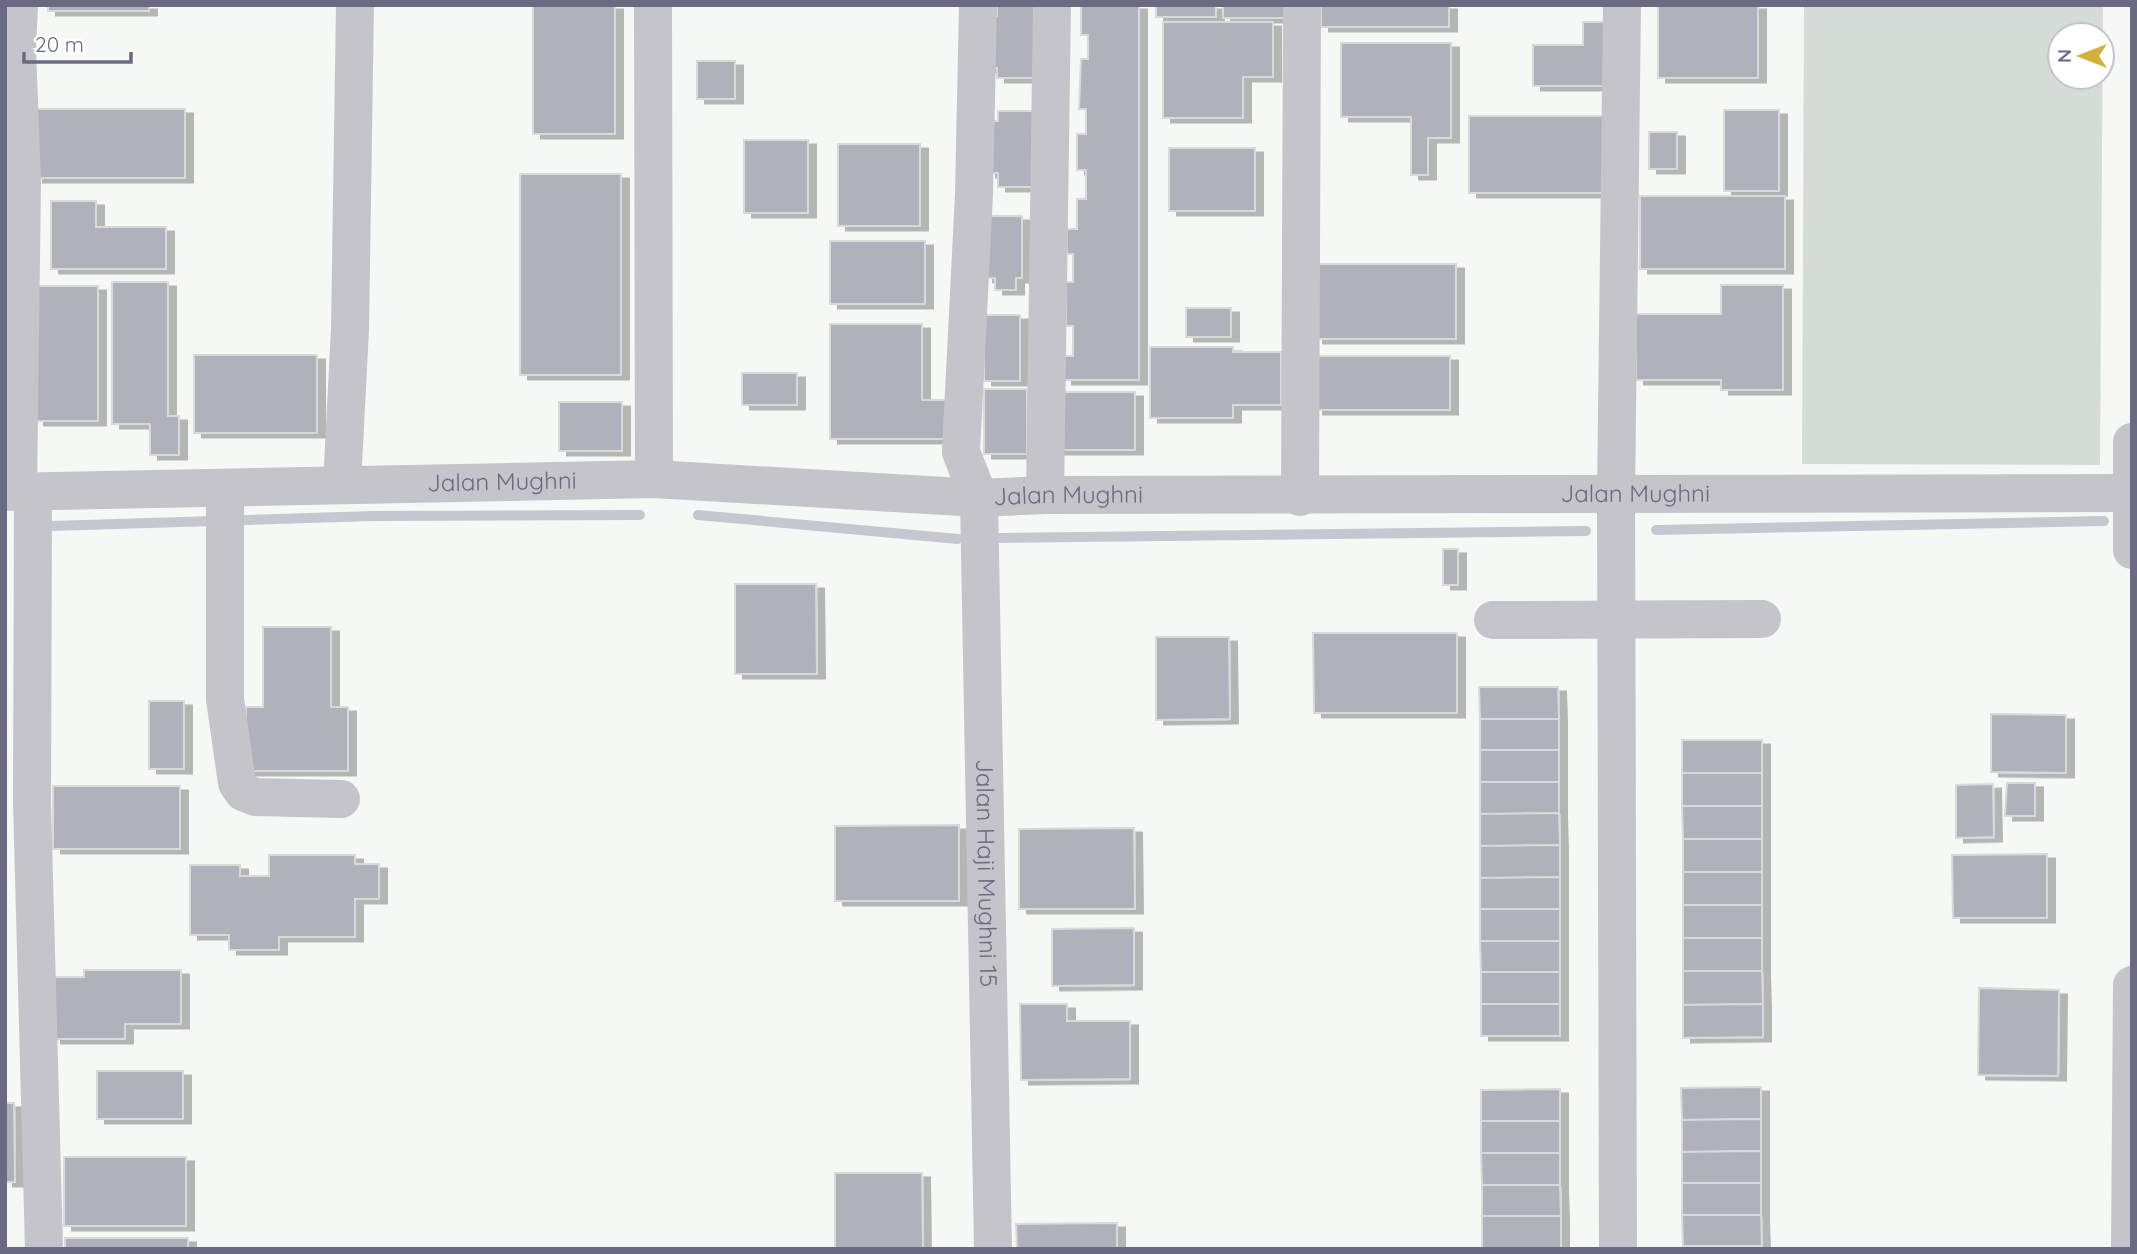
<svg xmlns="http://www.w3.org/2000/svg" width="2137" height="1254" viewBox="0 0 2137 1254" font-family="Quicksand,sans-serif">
  <defs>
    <filter id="shadow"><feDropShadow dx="8" dy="4.5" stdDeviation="0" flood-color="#0004"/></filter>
  </defs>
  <rect width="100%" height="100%" fill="#f6f8f5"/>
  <!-- green -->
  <path fill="#d5dcd6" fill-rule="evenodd" d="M1804 5H2103L2100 465 1802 464ZM2060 35H2102V77H2060Z"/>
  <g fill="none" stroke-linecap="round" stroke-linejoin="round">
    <!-- stream -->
    <g stroke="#c6c7d1" stroke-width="10">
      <polyline points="698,515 958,539"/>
      <polyline points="51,526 373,516 640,515"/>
      <polyline points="1656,530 2104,521"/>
      <polyline points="999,538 1586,531"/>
    </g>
  </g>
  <!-- building -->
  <g fill="#b1b1bc" stroke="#d8d9d8" stroke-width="2" filter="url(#shadow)">
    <rect x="48" y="5" width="101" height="6"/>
    <rect x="533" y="5" width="82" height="129"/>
    <polygon points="997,5 1039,5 1039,78 997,78 997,68 988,68 988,16 997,16"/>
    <polygon points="1081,5 1139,5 1139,380 1064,380 1064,356 1073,356 1073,326 1066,326 1066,282 1073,282 1073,254 1067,254 1067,229 1077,229 1077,199 1086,199 1086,170 1077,170 1077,134 1086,134 1086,109 1079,109 1081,59 1088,59 1088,35 1081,35"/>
    <rect x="1156" y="5" width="60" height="12"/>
    <rect x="1223" y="5" width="64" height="13"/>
    <rect x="1321" y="5" width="128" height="22"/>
    <rect x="1658" y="5" width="100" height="73"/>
    <polygon points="1163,22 1273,22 1273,77 1243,77 1243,118 1163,118"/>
    <polygon points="1583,22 1609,22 1609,86 1533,86 1533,45 1583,45"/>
    <polygon points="1341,43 1451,43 1451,138 1428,138 1428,175 1411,175 1411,117 1341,117"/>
    <rect x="697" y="61" width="38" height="38"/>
    <rect x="35" y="109" width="150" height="69"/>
    <rect x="1724" y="110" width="55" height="81"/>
    <polygon points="998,111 1038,111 1038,187 998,187 998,173 988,173 988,121 998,121"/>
    <rect x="1469" y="116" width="145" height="77"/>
    <rect x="1649" y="132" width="28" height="37"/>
    <rect x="744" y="140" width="64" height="73"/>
    <rect x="838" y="144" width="82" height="82"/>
    <rect x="1169" y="148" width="86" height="63"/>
    <rect x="520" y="174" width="101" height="201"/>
    <rect x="1640" y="196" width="145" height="73"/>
    <polygon points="51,201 96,201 96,227 166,227 166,269 51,269"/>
    <polygon points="985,216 1022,216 1022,278 1016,278 1016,290 995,290 995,278 985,278"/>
    <rect x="830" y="241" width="95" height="63"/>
    <rect x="1315" y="264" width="141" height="75"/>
    <polygon points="112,282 168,282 168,416 179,416 179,455 150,455 150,424 112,424"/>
    <polygon points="1721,285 1783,285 1783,390 1721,390 1721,380 1636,380 1636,314 1721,314"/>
    <rect x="36" y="286" width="62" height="135"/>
    <rect x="1186" y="308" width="45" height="29"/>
    <rect x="984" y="315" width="36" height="66"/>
    <polygon points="830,324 922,324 922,400 951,400 951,439 830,439"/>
    <polygon points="1150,347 1233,347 1233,352 1281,352 1281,405 1233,405 1233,418 1150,418"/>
    <rect x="194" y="355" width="123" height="78"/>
    <rect x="1315" y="356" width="135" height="54"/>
    <rect x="742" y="373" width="55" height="32"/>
    <rect x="984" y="389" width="43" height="65"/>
    <rect x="1056" y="392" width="79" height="58"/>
    <rect x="559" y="402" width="63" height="49"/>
    <rect x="1443" y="549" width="15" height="36"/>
    <polygon points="735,584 816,584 817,674 735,674"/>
    <polygon points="263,627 331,627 331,707 348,707 348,771 246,771 246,707 263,707"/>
    <polygon points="1313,633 1457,633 1457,713 1314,713"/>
    <polygon points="1156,637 1229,637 1230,719 1156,720"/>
    <polygon points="1479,687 1558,687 1559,719 1480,719"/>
    <rect x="149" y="701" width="35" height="68"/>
    <polygon points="1991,714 2066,715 2066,773 1991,772"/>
    <rect x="1480" y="719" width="79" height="31"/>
    <rect x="1682" y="740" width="80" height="33"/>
    <rect x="1480" y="750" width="79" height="32"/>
    <rect x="1682" y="773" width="80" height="33"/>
    <polygon points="1480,782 1559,782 1559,813 1480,814"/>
    <polygon points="2007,783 2035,783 2035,816 2005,816"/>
    <polygon points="1993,784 1994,837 1956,838 1956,785"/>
    <rect x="53" y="786" width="127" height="63"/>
    <polygon points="1682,806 1762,806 1762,839 1683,839"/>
    <polygon points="1559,813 1560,845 1480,846 1480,814"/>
    <polygon points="959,825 959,901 835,901 835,826"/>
    <polygon points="1134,828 1135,909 1019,909 1019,829"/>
    <rect x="1683" y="839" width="79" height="33"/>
    <polygon points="1560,845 1560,877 1480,878 1480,846"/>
    <polygon points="2047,854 2047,918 1953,918 1952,855"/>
    <polygon points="269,855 355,855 355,864 379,864 379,899 355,899 355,937 279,937 279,950 229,950 229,935 190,935 190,865 240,865 240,876 269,876"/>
    <rect x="1683" y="872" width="79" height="33"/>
    <polygon points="1560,877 1560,909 1480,909 1480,878"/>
    <rect x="1683" y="905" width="79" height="33"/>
    <rect x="1480" y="909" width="80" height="32"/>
    <polygon points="1134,928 1134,985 1052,986 1052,929"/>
    <rect x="1683" y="938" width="79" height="33"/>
    <polygon points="1480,941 1560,941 1560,972 1481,972"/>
    <polygon points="84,970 181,970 181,1024 125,1024 125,1039 53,1039 53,977 84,977"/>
    <polygon points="1683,971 1762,971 1763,1004 1683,1005"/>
    <rect x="1481" y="972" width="79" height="32"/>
    <polygon points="1979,988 2059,990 2058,1076 1978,1075"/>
    <polygon points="1020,1004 1067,1004 1067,1021 1130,1021 1130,1079 1021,1080"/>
    <rect x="1481" y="1004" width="79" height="32"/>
    <polygon points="1763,1004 1763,1037 1683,1038 1683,1005"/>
    <rect x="97" y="1071" width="86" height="48"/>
    <polygon points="1761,1087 1761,1119 1682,1120 1681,1088"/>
    <polygon points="1560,1089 1560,1121 1481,1121 1481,1090"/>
    <polygon points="5,1103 14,1103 15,1182 5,1182"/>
    <polygon points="1761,1119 1761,1151 1682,1152 1682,1120"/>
    <rect x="1481" y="1121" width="79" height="32"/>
    <polygon points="1761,1151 1761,1183 1682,1183 1682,1152"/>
    <polygon points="1481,1153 1560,1153 1560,1185 1482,1185"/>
    <rect x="64" y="1157" width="122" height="69"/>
    <polygon points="835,1173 922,1173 923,1249 835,1249"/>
    <rect x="1682" y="1183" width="79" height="32"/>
    <polygon points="1482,1185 1560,1185 1561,1216 1482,1216"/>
    <polygon points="1682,1215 1761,1215 1762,1246 1683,1246"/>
    <rect x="1482" y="1216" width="79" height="32"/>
    <polygon points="1117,1223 1117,1249 1017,1249 1016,1224"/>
    <rect x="65" y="1238" width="123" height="11"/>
    <rect x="1683" y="1246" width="79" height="3"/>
  </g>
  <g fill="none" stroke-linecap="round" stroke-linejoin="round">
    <!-- minor -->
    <g stroke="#c4c4ca" stroke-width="38">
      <polyline points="653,5 654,479"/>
      <path id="s1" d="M978 5 974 194 961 452 979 498 993 1249"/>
      <polyline points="2132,442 2132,550"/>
      <polyline points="342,485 350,329 355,5"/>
      <polyline points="228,488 225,507 225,699 237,783 243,792 255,797 341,799"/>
      <path id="s2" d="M5 492 654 479 979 498 1045 495 2131 493"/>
      <polyline points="18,492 22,180 17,49 19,5"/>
      <polyline points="33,492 32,802 44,1249"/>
      <polyline points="1045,495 1052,5"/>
      <polyline points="1300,497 1302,5"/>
      <polyline points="1493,620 1762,619"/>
      <polyline points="1618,1249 1616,495 1622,5"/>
      <polyline points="2130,1249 2132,985"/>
    </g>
  </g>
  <g text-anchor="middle" stroke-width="7" stroke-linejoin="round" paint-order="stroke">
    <!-- street labels -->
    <g font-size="24" fill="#6a6a83" stroke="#fff">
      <text dy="8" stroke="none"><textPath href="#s2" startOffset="497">Jalan Mughni</textPath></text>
      <text dy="8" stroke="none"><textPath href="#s2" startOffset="1631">Jalan Mughni</textPath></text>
      <text dy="8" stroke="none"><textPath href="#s2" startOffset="1064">Jalan Mughni</textPath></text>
      <text dy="8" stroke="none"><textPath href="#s1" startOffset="872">Jalan Haji Mughni 15</textPath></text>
    </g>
  </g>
  <!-- border -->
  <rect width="2137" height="1254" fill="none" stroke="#6a6a83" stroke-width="14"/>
  <!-- north arrow -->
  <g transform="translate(2081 56) rotate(270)"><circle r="33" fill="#ffffff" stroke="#c3c3cd" stroke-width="2"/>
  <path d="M0-5L12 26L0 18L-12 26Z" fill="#d2b13b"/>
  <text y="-10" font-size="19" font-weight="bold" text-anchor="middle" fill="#6a6a83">N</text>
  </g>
  <!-- scale -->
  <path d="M24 52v10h107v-10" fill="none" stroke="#6a6a83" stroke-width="3.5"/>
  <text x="35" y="52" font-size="21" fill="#6a6a83" stroke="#ffffff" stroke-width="5" paint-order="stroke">20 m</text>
</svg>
